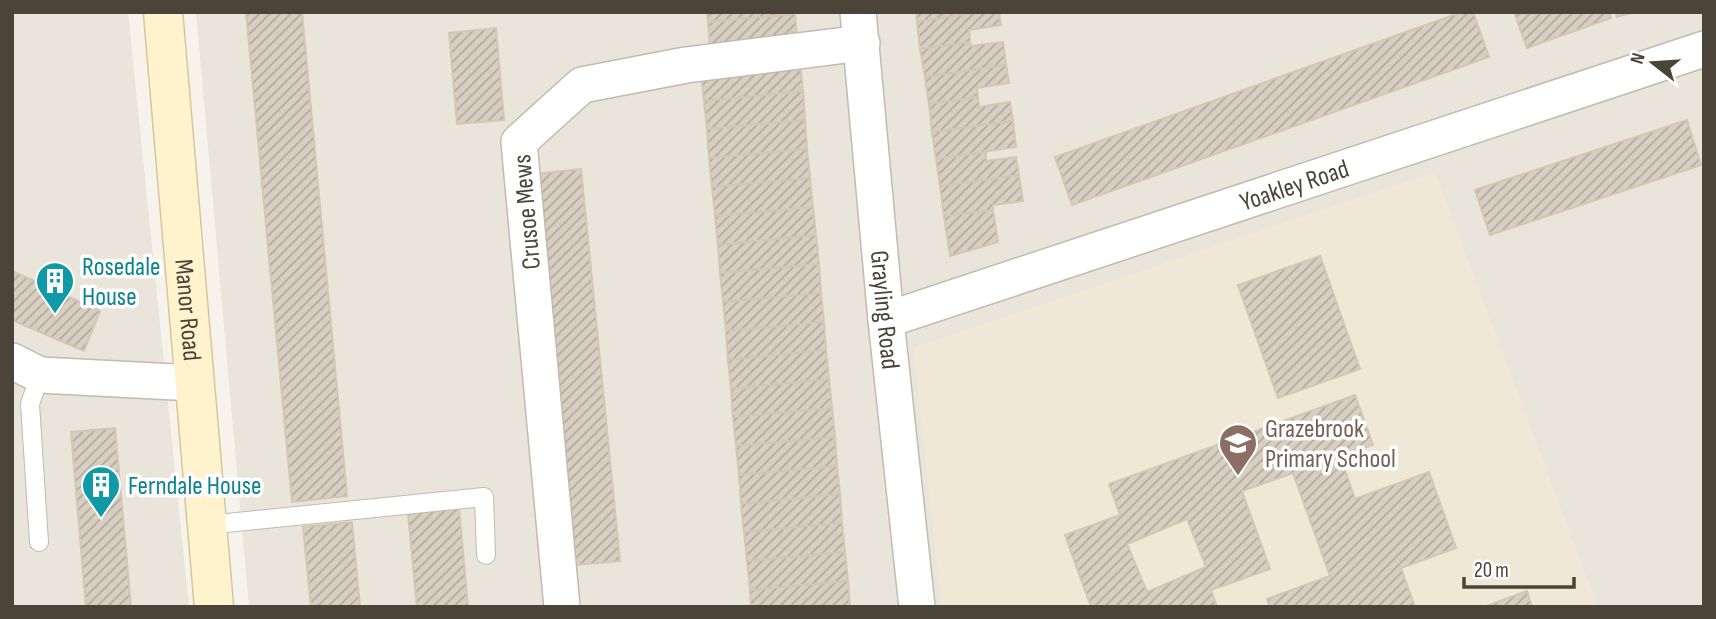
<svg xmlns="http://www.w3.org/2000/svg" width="1716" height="619" viewBox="0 0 1716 619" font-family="'Sofia Sans Condensed',sans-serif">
  <defs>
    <pattern id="building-hatch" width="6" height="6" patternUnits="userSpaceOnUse" patternTransform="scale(1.75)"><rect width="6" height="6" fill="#d8cfc1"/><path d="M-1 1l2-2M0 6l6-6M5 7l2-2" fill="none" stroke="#b1aa9e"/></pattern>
  </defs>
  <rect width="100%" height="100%" fill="#f6f3ec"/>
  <!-- residential -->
  <g fill="#eae5da">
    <polygon points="12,12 128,12 189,607 12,607"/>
    <polygon points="196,12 1704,12 1704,607 1597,607 1435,173 914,348 942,607 249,607"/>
  </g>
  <!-- education -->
  <polygon fill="#efe8d6" points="1435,172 1597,607 942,607 914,348"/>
  <!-- building -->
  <g fill="url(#building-hatch)" stroke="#d3c7b4" stroke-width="2" fill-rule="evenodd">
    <polygon points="246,12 302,12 347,496 292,502"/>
    <polygon points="707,12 794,12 795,14 708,22"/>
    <polygon points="916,12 978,12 917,22"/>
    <polygon points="978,12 999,12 1001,25 969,30 970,42 920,49 917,22"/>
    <polygon points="1462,12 1473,12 1489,57 1072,205 1055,157"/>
    <polygon points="1514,12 1609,12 1611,18 1527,48"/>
    <polygon points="1616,12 1634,12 1617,17"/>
    <polygon points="795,14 797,39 710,47 708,22"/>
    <polygon points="496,28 504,120 457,124 449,33"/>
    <polygon points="970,42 971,46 1003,42 1006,65 925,77 920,49"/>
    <polygon points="800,63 803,91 704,101 701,72"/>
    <polygon points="1006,65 1009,83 977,88 978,97 929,104 925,77"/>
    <polygon points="803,91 805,120 707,129 704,101"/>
    <polygon points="978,97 979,107 1010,102 1013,121 932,132 929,104"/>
    <polygon points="805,120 807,149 709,158 707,129"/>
    <polygon points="1687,120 1701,165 1490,235 1475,190"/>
    <polygon points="1013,121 1016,147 936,159 932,132"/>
    <polygon points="807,149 810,178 712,187 709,158"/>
    <polygon points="986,152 986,161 1016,157 1019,175 940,186 936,159"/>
    <polygon points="581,169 620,561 575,565 536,174"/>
    <polygon points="1019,175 1023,201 993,205 993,210 944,216 940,186"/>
    <polygon points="810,178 813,207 715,216 712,187"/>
    <polygon points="813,207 816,235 718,245 715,216"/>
    <polygon points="993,210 998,242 950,256 944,216"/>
    <polygon points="816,235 819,264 720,273 718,245"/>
    <polygon points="1320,256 1360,369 1278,398 1238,285"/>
    <polygon points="819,264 821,293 723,302 720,273"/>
    <polygon points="12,271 100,311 84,351 12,320"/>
    <polygon points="821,293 824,322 726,331 723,302"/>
    <polygon points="824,322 826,350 728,360 726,331"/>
    <polygon points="826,350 829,379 731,389 728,360"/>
    <polygon points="829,379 832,408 733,417 731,389"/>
    <path d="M1355 395 1373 445 1340 456 1355 499 1429 472 1456 548 1401 568 1415 607H1270L1267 599 1330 576 1293 473 1242 491 1270 569 1211 590 1217 607H1091L1065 535 1120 515 1109 484ZM1187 519 1206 567 1147 592 1127 544Z"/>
    <polygon points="832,408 835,437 736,446 733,417"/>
    <polygon points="115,428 131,607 86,607 71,432"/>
    <polygon points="835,437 837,466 739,475 736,446"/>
    <polygon points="837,466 840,494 741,504 739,475"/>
    <polygon points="840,494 842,523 744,532 741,504"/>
    <polygon points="459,508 468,607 417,607 408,513"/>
    <polygon points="352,522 360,607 311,607 303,527"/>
    <polygon points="842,523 845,552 747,561 744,532"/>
    <polygon points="845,552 848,581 750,590 747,561"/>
    <polygon points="848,581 850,607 751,607 750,590"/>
    <polygon points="1527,591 1532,607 1484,607"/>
  </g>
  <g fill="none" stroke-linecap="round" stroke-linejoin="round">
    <defs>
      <g id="lane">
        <polyline points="207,525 484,497 486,555"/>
        <polyline points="39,542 30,404 40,375"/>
      </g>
      <g id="street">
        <path id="s1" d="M858 12 886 320 917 607"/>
        <path id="s2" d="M886 320 1704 49"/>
        <polyline points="12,361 40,375 194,383"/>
        <polyline points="562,607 519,142 582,85 686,65 862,43"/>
      </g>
      <g id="secondary">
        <path id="s3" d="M163 12 214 607"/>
      </g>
    </defs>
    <!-- lane casing -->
    <use href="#lane" stroke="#c2bbae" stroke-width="20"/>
    <!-- street casing -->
    <use href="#street" stroke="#c2bbae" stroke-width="38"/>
    <!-- secondary casing -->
    <use href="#secondary" stroke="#d6c79b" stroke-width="41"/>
    <!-- lane -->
    <use href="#lane" stroke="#fff" stroke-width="18"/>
    <!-- street -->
    <use href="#street" stroke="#fff" stroke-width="35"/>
    <!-- secondary -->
    <use href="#secondary" stroke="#fff3cd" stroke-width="38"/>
  </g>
  <!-- icons -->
  <defs>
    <symbol id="building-pin" viewBox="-11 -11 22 30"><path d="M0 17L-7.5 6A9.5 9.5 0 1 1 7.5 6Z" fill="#0f9aa8" stroke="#fff"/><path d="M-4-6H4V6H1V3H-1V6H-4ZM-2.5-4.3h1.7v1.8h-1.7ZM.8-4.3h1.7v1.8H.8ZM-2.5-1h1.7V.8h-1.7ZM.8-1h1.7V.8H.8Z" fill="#fff"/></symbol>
    <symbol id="school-pin" viewBox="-11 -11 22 30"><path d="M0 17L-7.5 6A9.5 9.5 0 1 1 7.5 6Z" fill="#8d6e63" stroke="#fff"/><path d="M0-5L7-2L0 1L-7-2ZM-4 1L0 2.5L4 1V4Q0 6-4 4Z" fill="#fff"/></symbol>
  </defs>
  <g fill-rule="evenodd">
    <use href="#building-pin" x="33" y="259" width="44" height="60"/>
    <use href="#school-pin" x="1216" y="421" width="44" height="60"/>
    <use href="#building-pin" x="79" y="463" width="44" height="60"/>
  </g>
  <g text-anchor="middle" stroke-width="7" stroke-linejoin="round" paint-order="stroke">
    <!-- street labels -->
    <g font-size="26" fill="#4b4439" stroke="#fff">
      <text dy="9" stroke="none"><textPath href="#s2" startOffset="430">Yoakley Road</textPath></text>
      <text transform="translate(526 212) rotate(-95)" y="9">Crusoe Mews</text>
      <text dy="9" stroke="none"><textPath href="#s3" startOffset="299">Manor Road</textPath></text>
      <text dy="9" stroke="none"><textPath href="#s1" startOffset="299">Grayling Road</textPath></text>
    </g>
    <!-- culture labels -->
    <g font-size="26" fill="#0d838f" stroke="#fff" text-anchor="start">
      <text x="82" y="275">Rosedale<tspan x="82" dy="30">House</tspan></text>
      <text x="128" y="494">Ferndale House</text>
    </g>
    <!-- education labels -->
    <g font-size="26" fill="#785e54" stroke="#fff" text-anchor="start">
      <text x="1265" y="437">Grazebrook<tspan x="1265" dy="30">Primary School</tspan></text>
    </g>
  </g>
  <!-- border -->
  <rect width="1716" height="619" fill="none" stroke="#4b4439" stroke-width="28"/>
  <!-- north arrow -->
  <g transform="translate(1653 63) rotate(287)" stroke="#ffffff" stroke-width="5" paint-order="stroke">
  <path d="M0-5L12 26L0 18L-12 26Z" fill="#4b4439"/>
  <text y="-10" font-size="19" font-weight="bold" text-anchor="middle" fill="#4b4439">N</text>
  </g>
  <!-- scale -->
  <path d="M1464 577v10h110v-10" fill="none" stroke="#4b4439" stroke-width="3.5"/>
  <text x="1474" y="577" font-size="21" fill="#4b4439" stroke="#ffffff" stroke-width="5" paint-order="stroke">20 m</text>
</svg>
